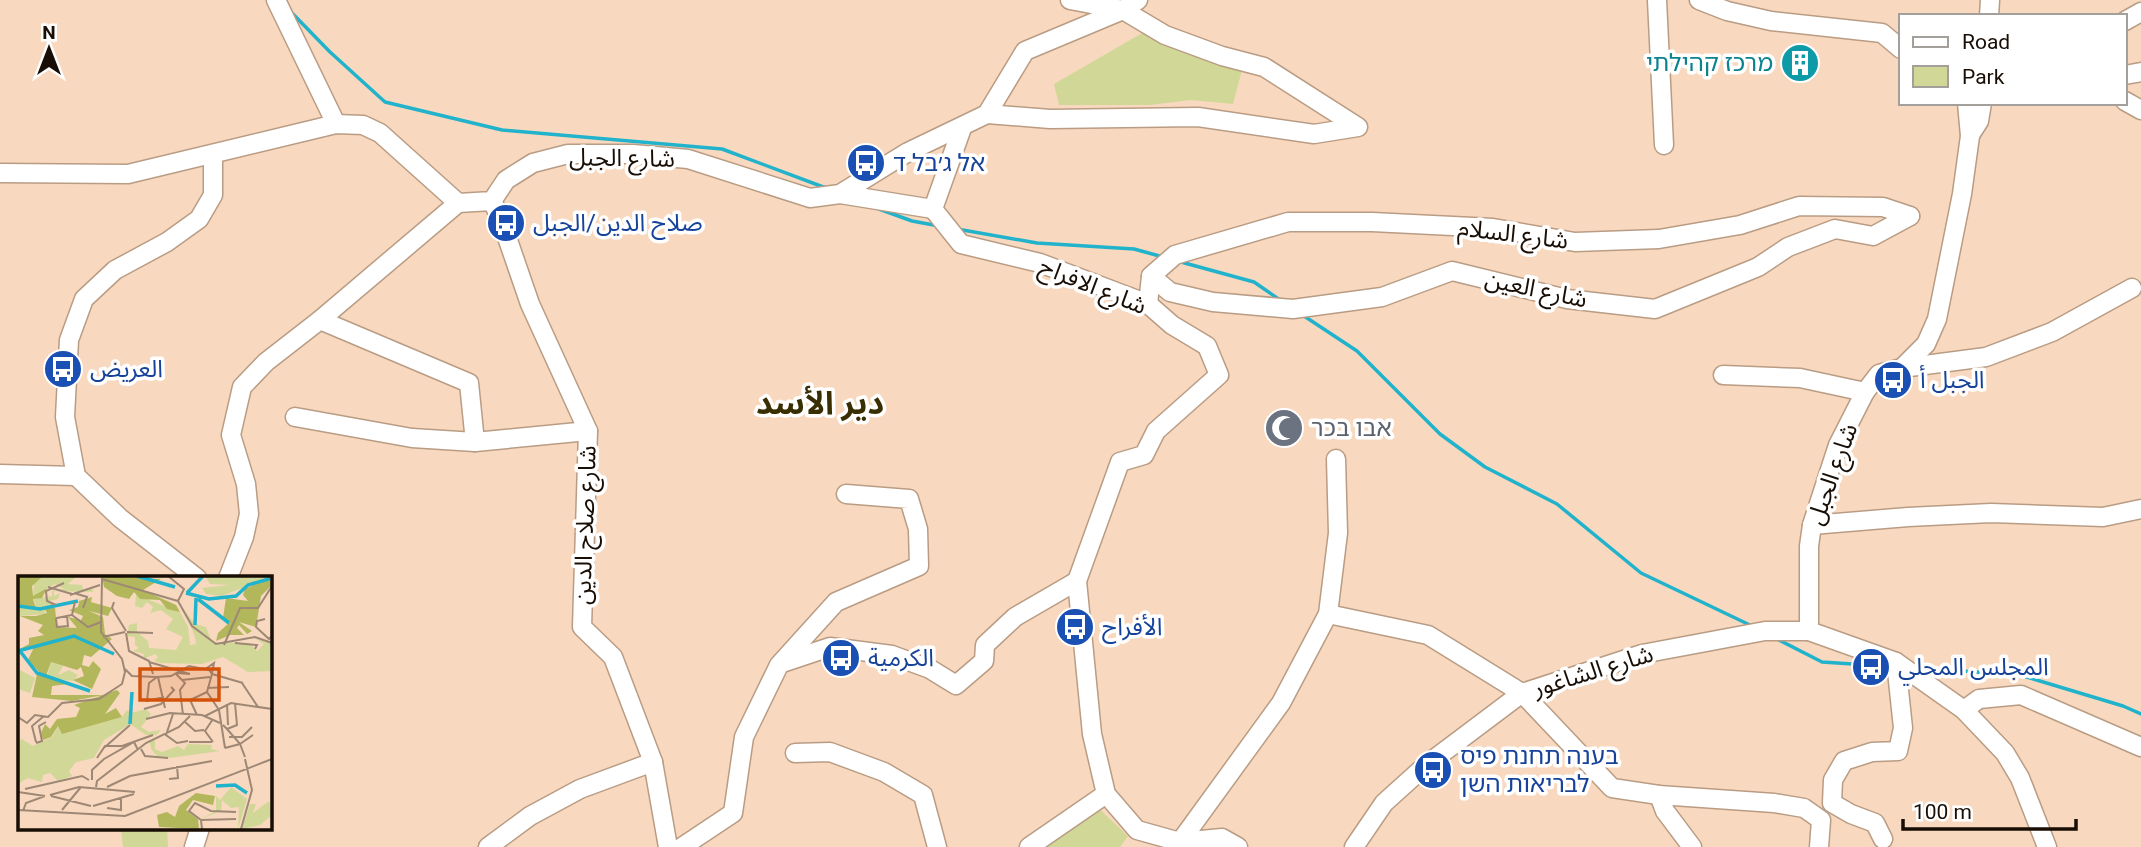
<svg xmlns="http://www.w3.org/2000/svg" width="2141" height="847" viewBox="0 0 2141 847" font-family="Roboto,'Noto Sans Arabic','Noto Sans Hebrew',sans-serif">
  <rect width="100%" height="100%" fill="#f8d9bf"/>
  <!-- green -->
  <g fill="#d1d796">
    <polygon points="1144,32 1164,46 1243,66 1233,104 1191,100 1150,105 1059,105 1054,84"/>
    <polygon points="1092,802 1128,836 1120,847 1031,847"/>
    <polygon points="121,828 167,828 168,847 123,847"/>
  </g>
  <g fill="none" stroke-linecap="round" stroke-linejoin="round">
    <!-- stream -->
    <g stroke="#21b3cb" stroke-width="3.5">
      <polyline points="290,11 330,52 385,102 502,130 722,149 826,188"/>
      <polyline points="879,209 912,221 939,226"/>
      <polyline points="957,229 1037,243 1134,249 1163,257"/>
      <polyline points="1181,262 1254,282 1280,300"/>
      <polyline points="1301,314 1357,351 1440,434 1485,467 1557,504 1641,573 1752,626"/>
      <polyline points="1777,639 1822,662 1883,666"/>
      <polyline points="1918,668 2020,675 2123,706 2141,714"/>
    </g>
    <defs>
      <g id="minor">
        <polyline points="276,0 336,124"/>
        <polyline points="1657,0 1664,145"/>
        <polyline points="1699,0 1727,11 1771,21 1882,33 1901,49"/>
        <polyline points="1989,16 1990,0"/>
        <polyline points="2125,21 2141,12"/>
        <polyline points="2125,75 2141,72"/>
        <polyline points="2125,101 2141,110"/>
        <polyline points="1967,103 1970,136 1962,194 1937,319 1926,344 1902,368 1879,374 1865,392 1838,445 1812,525 1809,546 1809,631 1896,662 1964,710 2005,753 2020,778 2047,847"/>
        <polyline points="987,114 1050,119 1198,117 1314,134 1358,127 1264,67 1222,56 1165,35 1123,10 1070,0"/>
        <polyline points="962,128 933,209 961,244 1040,263 1148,304 1172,325 1207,346 1219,375 1156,431 1144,455 1120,462 1077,581 1092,734 1106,794 1137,830 1180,842 1180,847"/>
        <polyline points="1970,135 1979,121 1982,103"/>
        <polyline points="0,173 128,174 336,124 363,125 380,133 458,203 492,201 506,180 533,163 568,154 633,154 688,159 810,198 840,194 908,152 987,114 1025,51 1123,10 1138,0"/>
        <polyline points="840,194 933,209"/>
        <polyline points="492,201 500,217 530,304 588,431 582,627 613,657 653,762 668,847"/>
        <polyline points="1151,276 1170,292 1213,302 1293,309 1382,297 1452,271 1567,299 1655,309 1758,267 1788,247 1835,229 1873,236 1910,216"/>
        <polyline points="1148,304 1151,276 1175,255 1288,222 1372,222 1493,228 1575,242 1659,239 1740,225 1799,206 1883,207 1910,216"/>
        <polyline points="320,320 469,383 475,442"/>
        <polyline points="1902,368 1986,357 2052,332 2132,288"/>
        <polyline points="1723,375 1800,378 1865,392"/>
        <polyline points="295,417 412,438 475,442 588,431"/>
        <polyline points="0,474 76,476"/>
        <polyline points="1812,525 1908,517 1991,513 2103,517 2141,509"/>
        <polyline points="197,578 120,518 76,476 65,417 69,340 84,299 115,270 167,242 199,219 213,195 213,155"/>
        <polyline points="228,578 244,537 249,514 246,484 231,435 242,387 266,362 320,320 458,203"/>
        <polyline points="1328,614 1428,635 1522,693 1612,788 1659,795 1774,803 1804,808 1821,820 1819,847"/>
        <polyline points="782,663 830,647 892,655 930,669 956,685 984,661 985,645 1015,617 1077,581"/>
        <polyline points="1964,710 1979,699 2021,695 2141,747"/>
        <polyline points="795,753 830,752 884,772 923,795 937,847"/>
        <polyline points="1659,795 1665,811 1692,847"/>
        <polyline points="1883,839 1875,823 1851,814 1832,803 1833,780 1844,761 1872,752 1898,751 1903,728 1896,662"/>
        <polyline points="1180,842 1281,703 1328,614 1338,533 1336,459"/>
        <polyline points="1180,842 1222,838 1238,847"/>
        <polyline points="194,847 200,828"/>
        <polyline points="488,847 530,816 580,789 653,762"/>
        <polyline points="682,847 733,813 744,737 779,665 836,602 919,566 918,529 909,499 846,494"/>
        <polyline points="1029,847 1106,794"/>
        <polyline points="1354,847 1384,803 1425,766 1522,693 1642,654 1765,631 1809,631"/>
      </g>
    </defs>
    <!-- minor casing -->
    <use href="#minor" stroke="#b99c84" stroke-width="21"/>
    <!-- minor -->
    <use href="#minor" stroke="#fff" stroke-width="18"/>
  </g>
  <!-- icons -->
  <defs>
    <symbol id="building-disc" viewBox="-11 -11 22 22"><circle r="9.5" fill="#0f9aa8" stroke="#fff"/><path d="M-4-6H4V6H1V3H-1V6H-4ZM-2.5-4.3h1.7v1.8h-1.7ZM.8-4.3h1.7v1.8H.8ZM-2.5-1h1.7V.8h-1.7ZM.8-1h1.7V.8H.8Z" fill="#fff"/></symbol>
    <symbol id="bus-disc" viewBox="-11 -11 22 22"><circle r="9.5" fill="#1a4fb4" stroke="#fff"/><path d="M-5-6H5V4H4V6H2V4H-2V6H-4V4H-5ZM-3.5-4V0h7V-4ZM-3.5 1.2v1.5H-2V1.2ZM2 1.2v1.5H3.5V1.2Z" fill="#fff"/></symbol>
    <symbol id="mosque-disc" viewBox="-11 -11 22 22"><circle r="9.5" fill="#6b7280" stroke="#fff"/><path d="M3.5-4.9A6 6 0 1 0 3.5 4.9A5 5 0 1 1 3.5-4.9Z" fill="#fff"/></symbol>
  </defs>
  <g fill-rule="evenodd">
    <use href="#building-disc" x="1778" y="41" width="44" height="44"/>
    <use href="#bus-disc" x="844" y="141" width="44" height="44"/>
    <use href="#bus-disc" x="484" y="201" width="44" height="44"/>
    <use href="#bus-disc" x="41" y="347" width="44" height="44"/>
    <use href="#bus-disc" x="1871" y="358" width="44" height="44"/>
    <use href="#mosque-disc" x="1262" y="406" width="44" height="44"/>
    <use href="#bus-disc" x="1053" y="605" width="44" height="44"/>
    <use href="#bus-disc" x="819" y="636" width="44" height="44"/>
    <use href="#bus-disc" x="1849" y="645" width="44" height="44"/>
    <use href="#bus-disc" x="1411" y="748" width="44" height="44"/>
  </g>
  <g text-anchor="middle" stroke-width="7" stroke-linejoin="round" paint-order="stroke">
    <!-- culture labels -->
    <g font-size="24" fill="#0d838f" stroke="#fff" text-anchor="end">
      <text x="1773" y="71">מרכז קהילתי</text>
    </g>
    <!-- street labels -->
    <g font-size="24" fill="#180e05" stroke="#fff">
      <text transform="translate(622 158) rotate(1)" y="8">شارع الجبل</text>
      <text transform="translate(1513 234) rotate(7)" y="8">شارع السلام</text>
      <text transform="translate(1093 286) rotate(22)" y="8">شارع الافراح</text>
      <text transform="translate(1536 289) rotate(12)" y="8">شارع العين</text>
      <text transform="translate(1832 474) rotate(-70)" y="8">شارع الجبل</text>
      <text transform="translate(585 525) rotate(-88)" y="8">شارع صلاح الدين</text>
      <text transform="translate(1593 671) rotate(-17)" y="8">شارع الشاغور</text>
    </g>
    <!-- transit labels -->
    <g font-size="24" fill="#164399" stroke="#fff" text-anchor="start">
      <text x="893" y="171">אל ג׳בל ד</text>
      <text x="533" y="231">صلاح الدين/الجبل</text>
      <text x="90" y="377">العريض</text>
      <text x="1920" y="388">الجبل أ</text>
      <text x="1102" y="635">الأفراح</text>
      <text x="868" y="666">الكرمية</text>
      <text x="1898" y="675">المجلس المحلي</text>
      <text x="1460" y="764">בענה תחנת פיס<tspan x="1460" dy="28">לבריאות השן</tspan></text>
    </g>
    <!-- worship labels -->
    <g font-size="24" fill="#5b616d" stroke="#fff" text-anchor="start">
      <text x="1311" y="436">אבו בכר</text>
    </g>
    <!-- district labels -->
    <g font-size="32" font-weight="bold" fill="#392e02" stroke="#fff">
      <text x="820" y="414">دير الأسد</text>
    </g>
  </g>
  <!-- overview -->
  <g transform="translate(18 576)">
    <rect width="254" height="254" fill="#f8d9bf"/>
    <path d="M25 0H59L50 8 64 9 65 14 74 11 75 16 36 15V20L42 17 40 23 31 25 37 31 26 32 27 38 2 40 0 30 18 33 16 23 34 20V15L46 13 37 8 15 20 16 5ZM187 0H254V1L203 20 188 18 184 12 212 9 192 8ZM118 19 162 36 170 51 172 69 178 68 177 61 166 34 177 48 188 51 194 66 231 67 239 75 246 68 236 62 254 68V95L230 96 205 81 184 88 142 87 136 85 140 81 137 78 125 83 126 78 115 75 121 72 117 69V61L109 60 111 49 119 47V56L130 65 131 72 158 74 165 61 148 53 155 43 143 34 132 37 135 31 129 26 124 32 117 30ZM33 86 45 90 40 99 51 94 60 99 55 105 32 102 29 100ZM0 93 17 102 12 117 0 113ZM128 133 133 138 123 151 131 156 143 154 138 159H128L112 148 86 164 76 182 58 186 51 195 54 200 40 205 32 197 25 199 24 206 10 202 0 208V166L4 163 15 170 34 161 41 149 44 158 104 141 109 134 113 137ZM137 164V173L144 176 160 170 166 174 170 168 194 169 193 173 202 175 152 182 139 180 133 173 132 166ZM213 211 229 223 220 253 221 231 213 232 204 224 203 235 183 243 198 235V220L202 224ZM251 225 254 239 242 249 224 253 232 228H238L235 237Z" fill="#d1d796"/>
    <path d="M25 0 14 10 15 20 29 12 24 22 15 23 18 33 0 29V1ZM84 0 143 3 125 14 158 29 162 36 149 33 142 24 122 23 116 16 111 23 99 20 86 11ZM254 1V9L243 20 238 51 221 46 234 55 229 58 221 49 219 52 226 59H212L198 65 200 57 212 46 205 42 208 22 230 25 225 19 227 13ZM62 21 61 25 74 21 73 26 94 32 90 40 71 35 85 41 87 58 94 63 73 81 66 79 64 89 71 91 75 85 83 93 74 113 55 104 66 100 63 91 59 94 33 86 28 100 24 99 10 84 16 71 0 74 11 68V62L26 59 20 55 25 49 2 40H18L29 37 26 32H37L39 51 59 52 50 41 63 44 65 40 51 34 60 31ZM19 98 50 108 34 110 33 119H85L54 125 14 121ZM99 114 102 117 87 138 98 132 104 141 44 158 40 150 33 161 25 164 23 157 27 148 32 153 39 143 58 141 62 132 56 129ZM178 217 197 220 195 229 175 224 168 234 180 243 181 253 141 251 139 239 149 236 157 241 161 230Z" fill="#b1b75a"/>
    <path fill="none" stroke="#21b3cb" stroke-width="3.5" d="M119 0 157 11M168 17 191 23 218 20 230 9 254 2M169 17 185 0M180 23 211 47M0 30 22 33 60 25M177 49 178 22M0 75 56 60 96 78M2 75 19 97 72 115M112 148 114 116M198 210 217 209 229 217"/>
    <path fill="none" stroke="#9e8875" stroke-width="2" d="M150 0 166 13 160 25M30 11 54 18M56 17 69 21 65 32M52 19 82 9M160 25 174 50 198 68 237 61 254 67M96 26 94 32 108 55M38 29 29 25 28 15 46 7M54 39 70 51 83 46M49 40 50 50 39 51 38 43 39 42 54 39 57 26M247 43 239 45 238 51 251 63 254 60M109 56 135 57M108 57 111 75 131 85 135 98M85 61 107 56M217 67 239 69 237 73M206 69 222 32H240L254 10M131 86 172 98 159 97M107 93 114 100 139 101 153 100 171 90 191 94 194 98 189 116 201 134M186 94 196 87 194 97M158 98 167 107 162 114 165 139M194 98 225 107M139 101 131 107 129 125 146 121M140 101 147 132M164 104 192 101M224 107 240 131M189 112 211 111M209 128 210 149M126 133 143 128 156 114 153 111M201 134 207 172M155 138 148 159 159 167 170 165M179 139 172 124 189 116M187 140 213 127 254 133M0 141 9 147 17 139 30 141 44 127 81 123 104 108 107 96 104 83 83 56 84 3 160 25M128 143 152 137 184 139 202 147M195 143 187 155 195 166M166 145 177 155 186 154M205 149 209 153 219 149 217 127M209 153 222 168 235 159M211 161H224L234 151M18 166 14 150 26 140M171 166H194M18 167 24 165 21 150 28 146M87 171 112 149M207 172 222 168 227 181M123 173 127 180 150 182M79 182 87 170H104L135 159M151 203 160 202 159 190M74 204V194L86 183 116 166 120 174M78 211 79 205 128 167 161 151 172 140M89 211 112 200 194 185M7 213 64 200 71 204M0 216 27 220M32 219 61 211 117 216M33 220 73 230M75 230 116 218M89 232 103 234V222M0 234 107 240 254 183M44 234 63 211M5 235 8 227 27 220M183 244 218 243M184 253 183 244 171 235 177 227 193 235 218 236M223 253 234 214 227 183"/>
    <path fill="#d3520b" fill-opacity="0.15" stroke="#d3520b" stroke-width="3.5" d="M122 93H201V124H122Z"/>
    <rect width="254" height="254" fill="none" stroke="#180e05" stroke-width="3.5"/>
  </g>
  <!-- legend -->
  <rect x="1899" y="14" width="228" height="91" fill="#ffffff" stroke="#a39f9b" stroke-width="2"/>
  <rect x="1913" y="37" width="35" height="10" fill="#ffffff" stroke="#a39f9b" stroke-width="2"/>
  <text x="1962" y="49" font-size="21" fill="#180e05">Road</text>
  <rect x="1913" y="66" width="35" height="21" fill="#d1d796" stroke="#a39f9b" stroke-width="2"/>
  <text x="1962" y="84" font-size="21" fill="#180e05">Park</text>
  <!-- north arrow -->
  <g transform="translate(49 49)" stroke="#ffffff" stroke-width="5" paint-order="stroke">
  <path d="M0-5L12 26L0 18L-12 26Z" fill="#180e05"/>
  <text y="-10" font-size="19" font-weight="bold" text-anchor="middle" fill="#180e05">N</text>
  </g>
  <!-- scale -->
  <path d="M1903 819v10h173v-10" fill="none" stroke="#180e05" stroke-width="3.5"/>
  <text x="1913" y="819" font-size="21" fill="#180e05" stroke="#ffffff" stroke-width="5" paint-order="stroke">100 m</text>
</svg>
